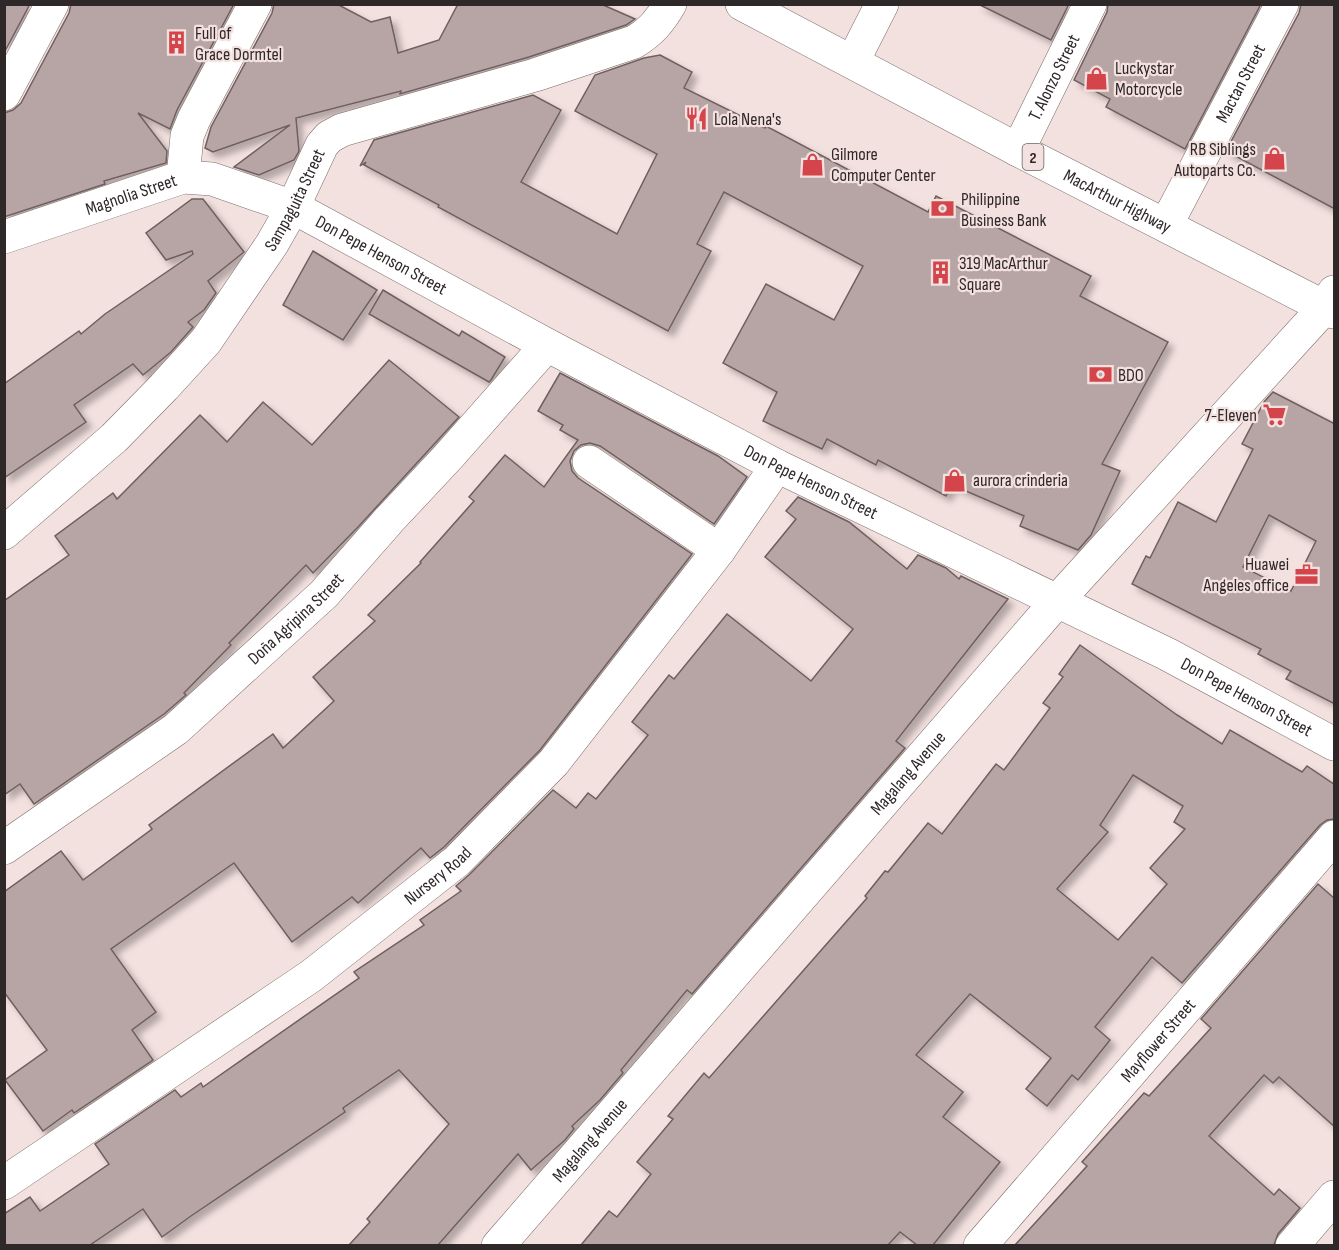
<svg xmlns="http://www.w3.org/2000/svg" width="1339" height="1250" viewBox="0 0 1339 1250" font-family="'Sofia Sans Condensed',sans-serif">
  <defs>
    <filter id="shadow"><feDropShadow dx="5.5" dy="5.5" stdDeviation="3" flood-color="#0004"/></filter>
  </defs>
  <rect width="100%" height="100%" fill="#f3e1df"/>
  <!-- building -->
  <g fill="#b6a5a4" stroke="#6f5f5e" stroke-width="1.5" fill-rule="evenodd" filter="url(#shadow)">
    <polygon points="4,4 30,4 4,53"/>
    <polygon points="71,4 234,4 177,110 170,129 138,113 167,151 166,163 104,181 105,184 4,217 4,113 13,110 21,103 69,13"/>
    <polygon points="274,4 337,4 371,22 390,17 398,53 439,40 458,4 601,4 635,19 626,25 529,57 400,94 401,91 296,118 299,151 294,160 259,175 234,167 290,125 213,152 205,148 211,127 272,13"/>
    <polygon points="978,4 1069,4 1051,40"/>
    <polygon points="1108,4 1261,4 1185,149 1106,107 1110,99 1074,80 1107,12"/>
    <polygon points="1301,4 1335,4 1335,209 1226,151 1299,13"/>
    <polygon points="660,55 692,72 684,88 765,128 766,126 928,212 936,196 1091,276 1080,296 1168,342 1102,464 1120,471 1091,535 1078,550 1020,526 1024,516 952,485 946,496 878,460 876,465 827,439 822,449 763,421 777,392 723,363 766,284 834,320 863,266 724,192 697,244 711,251 668,331 438,207 439,205 364,165 366,162 360,166 374,140 533,95 561,110 521,182 617,234 657,154 575,111 595,75 644,58"/>
    <polygon points="192,199 203,199 244,252 208,281 216,293 204,310 188,322 193,327 171,352 143,375 133,364 74,405 86,422 4,478 4,384 79,331 81,334 105,314 193,254 192,251 166,260 146,233"/>
    <polygon points="313,251 377,290 343,340 283,305"/>
    <polygon points="383,290 459,336 462,331 505,357 491,380 489,382 369,314"/>
    <polygon points="389,360 459,417 359,526 313,573 306,565 229,643 231,645 184,693 186,695 164,714 34,804 20,784 4,795 4,601 69,555 55,536 113,493 117,499 200,415 227,442 263,402 312,445"/>
    <polygon points="560,373 718,456 747,477 714,524 600,446 590,443 581,445 574,451 570,461 572,471 578,478 692,554 540,750 444,847 430,858 421,848 358,903 352,897 292,942 234,863 111,949 156,1012 132,1030 153,1060 74,1113 72,1110 43,1131 5,1080 47,1050 4,992 4,892 61,851 83,880 152,829 149,825 273,734 283,748 334,701 313,677 375,621 368,615 421,563 420,562 474,501 469,497 505,455 544,487 578,440 560,430 563,425 538,411"/>
    <path d="M1273 392 1335 424V704L1286 679 1291 671 1258 654 1261 649 1132 584 1146 556 1150 558 1178 502 1216 522 1253 449 1242 444 1264 402ZM1269 515 1316 541 1291 591 1243 567Z"/>
    <polygon points="798,497 849,522 907,569 918,555 946,568 959,579 961,576 1008,599 896,741 905,748 692,994 687,990 621,1070 623,1073 600,1100 572,1126 574,1129 565,1140 531,1170 518,1154 438,1245 349,1245 370,1222 367,1219 449,1124 399,1070 343,1108 345,1112 191,1216 162,1237 143,1209 90,1245 4,1245 4,1214 30,1197 40,1211 109,1164 95,1144 175,1090 181,1097 201,1083 203,1087 359,978 354,972 424,925 420,920 461,891 456,886 470,874 553,790 576,808 588,793 596,799 648,735 632,722 669,675 674,679 727,614 811,681 853,629 765,557 796,519 786,511"/>
    <path d="M1080 645 1177 715 1222 744 1230 730 1302 772 1307 766 1335 785V819L1327 820 1320 825 1182 983 1152 957 1095 1027 1110 1040 1078 1080 1072 1075 1047 1106 1026 1089 1051 1058 970 994 916 1055 963 1092 943 1117 1000 1162 933 1245H917L900 1232 888 1245H581L609 1211 617 1217 651 1174 637 1162 673 1119 668 1116 704 1073 709 1078 867 898 865 896 885 871 888 872 928 823 942 834 996 764 1004 770 1050 708 1043 703 1063 677 1059 674ZM1133 775 1183 806 1174 822 1185 829 1150 868 1167 884 1118 940 1057 889 1108 832 1100 825Z"/>
    <polygon points="1318,884 1335,899 1335,1127 1279,1077 1273,1083 1264,1075 1209,1136 1274,1195 1279,1189 1300,1208 1278,1234 1274,1245 1015,1245 1087,1166 1082,1162 1144,1093 1149,1096 1211,1028 1201,1019"/>
  </g>
  <g fill="none" stroke-linecap="round" stroke-linejoin="round">
    <defs>
      <g id="street">
        <polyline points="853,61 882,4"/>
        <polyline points="4,94 52,4"/>
        <path id="s1" d="M1018 150 1090 4"/>
        <polyline points="183,177 187,136 194,119 255,4"/>
        <path id="s2" d="M1166 225 1282 4"/>
        <path id="s3" d="M4 237 183 177 212 179 293 207 547 345 777 466 1167 654 1334 744"/>
        <polyline points="589,462 719,550"/>
        <path id="s4" d="M4 533 114 438 164 387 206 341 272 244 293 207 322 145 329 137 342 130 535 75 634 42C651 32 660 21 670 4"/>
        <path id="s5" d="M4 848 176 729 324 594 389 520 448 457 547 345"/>
        <path id="s6" d="M4 1183 311 976 457 861 554 762 719 550 777 466"/>
        <path id="s7" d="M980 1246 1334 837"/>
        <polyline points="1292,1246 1334,1197"/>
      </g>
      <g id="secondary">
        <path id="s8" d="M498 1246 1058 600 1325 307 1334 292"/>
      </g>
      <g id="highway">
        <path id="s9" d="M742 4 1018 150 1334 312"/>
      </g>
    </defs>
    <!-- street casing -->
    <use href="#street" stroke="#7b6c6b" stroke-width="34"/>
    <!-- secondary casing -->
    <use href="#secondary" stroke="#7b6c6b" stroke-width="34"/>
    <!-- highway casing -->
    <use href="#highway" stroke="#7b6c6b" stroke-width="34"/>
    <!-- street -->
    <use href="#street" stroke="#fff" stroke-width="33"/>
    <!-- secondary -->
    <use href="#secondary" stroke="#fff" stroke-width="33"/>
    <!-- highway -->
    <use href="#highway" stroke="#fff" stroke-width="33"/>
  </g>
  <!-- icons -->
  <defs>
    <symbol id="building-bare" viewBox="-9 -9 18 18"><path d="M-4-6H4V6H1V3H-1V6H-4ZM-2.5-4.3h1.7v1.8h-1.7ZM.8-4.3h1.7v1.8H.8ZM-2.5-1h1.7V.8h-1.7ZM.8-1h1.7V.8H.8Z" fill="#d4444b" stroke="#f3e1df" stroke-width="2.5" paint-order="stroke"/></symbol>
    <symbol id="shop-bare" viewBox="-9 -9 18 18"><path d="M-5-2.5h2.3a2.7 3.5 0 0 1 5.4 0H5L5.5 6h-11ZM-1.5-2.5h3a1.5 2.3 0 0 0-3 0Z" fill="#d4444b" stroke="#f3e1df" stroke-width="2.5" paint-order="stroke"/></symbol>
    <symbol id="restaurant-bare" viewBox="-9 -9 18 18"><path d="M-5-6h1v4h1v-4h1v4h1v-4h1v5L-1.5 .5V6h-2V.5L-5-1ZM5-6V6H3V1.5H1.5Q1.5-4 5-6Z" fill="#d4444b" stroke="#f3e1df" stroke-width="2.5" paint-order="stroke"/></symbol>
    <symbol id="bank-bare" viewBox="-9 -9 18 18"><path d="M-6-4H6V4H-6ZM0-2.3a2.3 2.3 0 1 0 0 4.6a2.3 2.3 0 1 0 0-4.6Z" fill="#d4444b" stroke="#f3e1df" stroke-width="2.5" paint-order="stroke"/></symbol>
    <symbol id="supermarket-bare" viewBox="-9 -9 18 18"><path d="M-6-5.5h2.5l.6 2H6L4.5 2H-2.5L-4.4-4H-6ZM-1.5 3.2a1.3 1.3 0 1 0 .1 0ZM3 3.2a1.3 1.3 0 1 0 .1 0Z" fill="#d4444b" stroke="#f3e1df" stroke-width="2.5" paint-order="stroke"/></symbol>
    <symbol id="office-bare" viewBox="-9 -9 18 18"><path d="M-6-3h4V-5.5h4V-3h4V5H-6ZM-1-4.5V-3h2v-1.5ZM-6 0V1H6V0Z" fill="#d4444b" stroke="#f3e1df" stroke-width="2.5" paint-order="stroke"/></symbol>
  </defs>
  <g fill-rule="evenodd">
    <use href="#building-bare" x="160" y="26" width="33" height="33"/>
    <use href="#shop-bare" x="1080" y="62" width="33" height="33"/>
    <use href="#restaurant-bare" x="680" y="102" width="33" height="33"/>
    <use href="#shop-bare" x="1258" y="142" width="33" height="33"/>
    <use href="#shop-bare" x="796" y="148" width="33" height="33"/>
    <use href="#bank-bare" x="926" y="192" width="33" height="33"/>
    <use href="#building-bare" x="924" y="256" width="33" height="33"/>
    <use href="#bank-bare" x="1084" y="358" width="33" height="33"/>
    <use href="#supermarket-bare" x="1258" y="398" width="33" height="33"/>
    <use href="#shop-bare" x="938" y="464" width="33" height="33"/>
    <use href="#office-bare" x="1290" y="558" width="33" height="33"/>
  </g>
  <g text-anchor="middle" stroke-width="4.5" stroke-linejoin="round" paint-order="stroke">
    <!-- shield labels -->
    <rect fill="#f3e1df" stroke="#6a605f" stroke-width="1.5" x="1022.5" y="144" width="21" height="26" rx="4.5"/>
    <g font-size="16" font-weight="bold" fill="#2f2828">
      <text x="1033" y="163">2</text>
    </g>
    <!-- poi labels -->
    <g font-size="18" fill="#2f2828" stroke="#f3e1df" text-anchor="start">
      <text x="195" y="39">Full of<tspan x="195" dy="21">Grace Dormtel</tspan></text>
      <text x="1115" y="74">Luckystar<tspan x="1115" dy="21">Motorcycle</tspan></text>
      <text x="714" y="125">Lola Nena's</text>
      <text x="1256" y="155" text-anchor="end">RB Siblings<tspan x="1256" dy="21">Autoparts Co.</tspan></text>
      <text x="831" y="160">Gilmore<tspan x="831" dy="21">Computer Center</tspan></text>
      <text x="961" y="205">Philippine<tspan x="961" dy="21">Business Bank</tspan></text>
      <text x="959" y="269">319 MacArthur<tspan x="959" dy="21">Square</tspan></text>
      <text x="1118" y="381">BDO</text>
      <text x="1257" y="421" text-anchor="end">7-Eleven</text>
      <text x="973" y="486">aurora crinderia</text>
      <text x="1289" y="570" text-anchor="end">Huawei<tspan x="1289" dy="21">Angeles office</tspan></text>
    </g>
    <!-- street labels -->
    <g font-size="18" fill="#2f2828" stroke="#f3e1df">
      <text dy="6" stroke="none"><textPath href="#s1" startOffset="81">T. Alonzo Street</textPath></text>
      <text dy="6" stroke="none"><textPath href="#s2" startOffset="160">Mactan Street</textPath></text>
      <text dy="6" stroke="none"><textPath href="#s3" startOffset="134">Magnolia Street</textPath></text>
      <text dy="6" stroke="none"><textPath href="#s4" startOffset="446">Sampaguita Street</textPath></text>
      <text dy="6" stroke="none"><textPath href="#s9" startOffset="424">MacArthur Highway</textPath></text>
      <text dy="6" stroke="none"><textPath href="#s3" startOffset="404">Don Pepe Henson Street</textPath></text>
      <text dy="6" stroke="none"><textPath href="#s3" startOffset="890">Don Pepe Henson Street</textPath></text>
      <text dy="6" stroke="none"><textPath href="#s5" startOffset="372">Doña Agripina Street</textPath></text>
      <text dy="6" stroke="none"><textPath href="#s3" startOffset="1376">Don Pepe Henson Street</textPath></text>
      <text dy="6" stroke="none"><textPath href="#s8" startOffset="626">Magalang Avenue</textPath></text>
      <text dy="6" stroke="none"><textPath href="#s6" startOffset="532">Nursery Road</textPath></text>
      <text dy="6" stroke="none"><textPath href="#s7" startOffset="272">Mayflower Street</textPath></text>
      <text dy="6" stroke="none"><textPath href="#s8" startOffset="140">Magalang Avenue</textPath></text>
    </g>
  </g>
  <!-- border -->
  <rect width="1339" height="1250" fill="none" stroke="#2f2828" stroke-width="12"/>
</svg>
